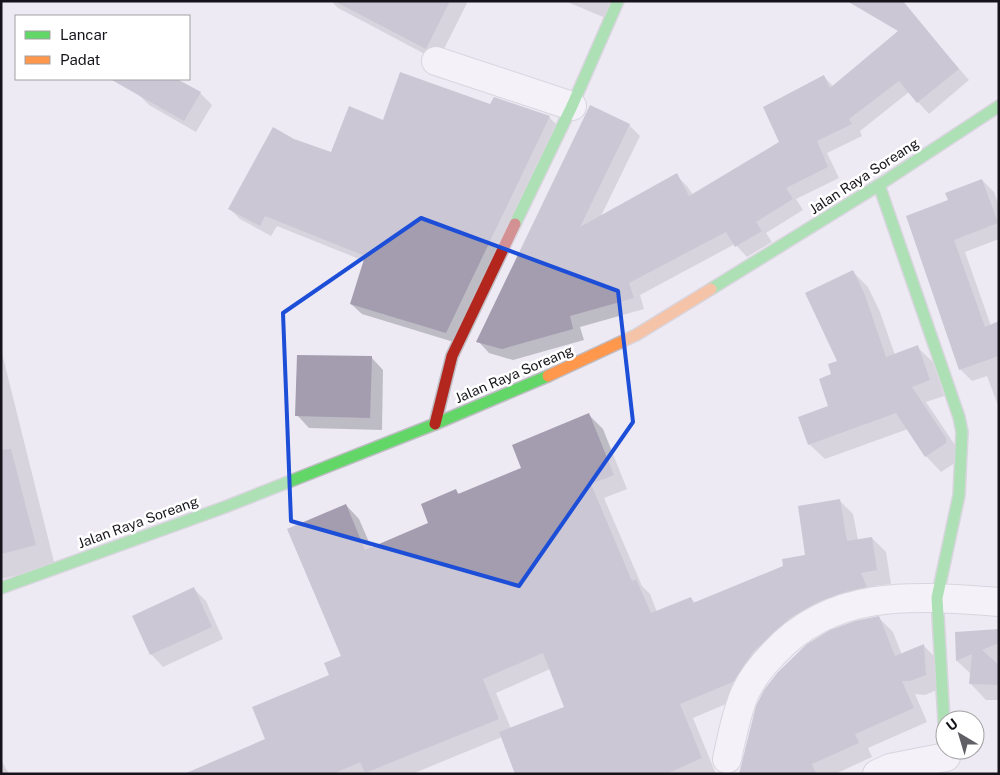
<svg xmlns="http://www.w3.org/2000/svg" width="1000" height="775" viewBox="0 0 1000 775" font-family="'Public Sans',sans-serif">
  <rect width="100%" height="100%" fill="#edeaf4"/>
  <!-- shadow -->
  <g fill="#0003" fill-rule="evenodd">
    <polygon points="331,1 468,1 438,61 338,8"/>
    <polygon points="565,1 618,1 608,19"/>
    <polygon points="915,18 969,80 929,114 909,92 860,131 862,136 827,153 839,178 796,199 803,210 766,233 772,242 747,257 735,244 640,295 644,309 580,327 584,340 513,360 489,353 478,341 629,125 640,136 601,216 676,175 687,186 693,195 780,142 824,77 833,86"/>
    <polygon points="146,79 175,79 200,93 212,105 196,132 149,105 137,93"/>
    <polygon points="491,106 549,117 560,128 457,343 362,314 351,304 364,261 277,226 271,236 240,219 229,208 294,140 332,154 384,122"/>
    <polygon points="982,180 994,192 999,206 999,239 965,252 991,326 999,323 999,408 987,376 972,381 960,369 949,201"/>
    <polygon points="853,272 868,287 880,312 895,355 917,347 933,362 944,396 926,402 961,454 961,459 941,472 926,456 908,429 825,459 809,444 830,407 833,375 839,361"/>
    <polygon points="1,349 55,566 1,579"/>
    <polygon points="371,357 383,370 382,430 309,428 297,415"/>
    <path d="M589 415 603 429 627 489 604 498 642 586 650 594 657 612 691 598 696 604 807 556 839 500 853 514 858 540 872 538 886 552 891 584 874 586 880 601 832 615 747 695 693 718 716 774H517L502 737 412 774H186L267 740 331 675 343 657 346 505 359 519 372 549 430 523 456 491 460 495 523 469ZM550 669 565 707 511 729 496 693Z"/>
    <polygon points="194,589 206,601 223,639 163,667 151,654 134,616"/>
    <polygon points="879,618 893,632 902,655 924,646 937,659 939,689 925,695 915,694 927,722 868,748 872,757 835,774 740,774"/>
    <polygon points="999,630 999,700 986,700 970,683 971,674 957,661 956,633"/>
    <polygon points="1,760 9,774 1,774"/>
  </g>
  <!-- building -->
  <g fill="#a39daf">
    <polygon points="334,1 450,1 426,49"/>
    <polygon points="847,1 903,1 959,69 917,103 899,81 849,119 852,124 817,141 828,167 786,188 793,199 756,222 762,231 735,247 726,232 629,283 634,298 570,316 573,329 502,349 476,342 590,105 630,124 580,227 677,173 689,196 779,142 763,107 824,75 830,88 898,31"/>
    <polygon points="400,72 490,104 494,97 550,116 446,333 350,304 365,256 265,216 260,226 228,209 273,127 294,139 331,152 349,106 383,120"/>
    <polygon points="110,79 177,79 201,92 184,121"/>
    <polygon points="982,179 998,223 954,240 985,327 999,321 999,356 959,370 906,216 948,200 945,193"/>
    <polygon points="853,270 865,295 886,357 918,345 930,380 912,387 946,438 946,443 925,457 896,413 808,445 798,417 828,406 819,379 831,374 828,364 837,361 805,293"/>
    <polygon points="297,355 372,356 370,418 295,416"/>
    <polygon points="589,413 614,475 591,484 632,581 636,579 651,613 691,597 693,603 783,566 782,559 805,555 798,506 840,499 847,541 872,537 877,570 861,573 867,587 845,592 818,602 790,618 754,651 733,682 680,704 702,758 666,774 515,774 499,732 564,707 543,653 483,679 499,719 365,773 360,762 333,774 184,774 265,739 252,707 329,675 324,663 341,656 287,529 346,504 365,550 428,523 421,504 456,489 458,494 521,468 512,445"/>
    <polygon points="11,449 36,545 1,554 1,450"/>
    <polygon points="194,587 212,627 150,655 132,616"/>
    <polygon points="879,616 895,656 924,644 926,675 910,681 902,681 914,708 855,734 859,743 812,764 816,774 739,774 756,706 764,690 778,672 807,644 830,630 855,621"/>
    <polygon points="999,629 999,643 982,650 999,665 999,685 969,684 972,654 956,661 955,632"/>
  </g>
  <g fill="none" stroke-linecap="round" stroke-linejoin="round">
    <defs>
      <g id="street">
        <polyline points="436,61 572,106"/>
        <path d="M727 759C732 737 736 713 745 693 752 678 763 664 774 653 835 587 918 596 999 602"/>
        <polyline points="877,774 890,768 946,757"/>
      </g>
      <g id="fast">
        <polyline points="879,185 959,417 962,432 959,495 937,598 945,739"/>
        <polyline points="515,224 572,106 618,1"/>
        <polyline points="711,289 879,185 999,106"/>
        <polyline points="1,588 225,507 435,424 548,376"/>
      </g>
      <polyline id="slow" points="548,376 636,335 711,289"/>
      <polyline id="jam" points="435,424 452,356 515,224"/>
    </defs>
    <!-- street casing -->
    <use href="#street" stroke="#bfbdc4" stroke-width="30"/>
    <!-- fast casing -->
    <use href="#fast" stroke="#bfbdc4" stroke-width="14"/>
    <!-- slow casing -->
    <use href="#slow" stroke="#bfbdc4" stroke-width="14"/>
    <!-- jam casing -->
    <use href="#jam" stroke="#bfbdc4" stroke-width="14"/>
    <!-- street -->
    <use href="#street" stroke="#fcfcfd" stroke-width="28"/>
    <!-- fast -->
    <use href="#fast" stroke="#63d668" stroke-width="11"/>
    <!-- slow -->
    <use href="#slow" stroke="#ff974d" stroke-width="11"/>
    <!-- jam -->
    <use href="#jam" stroke="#b3261e" stroke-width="11"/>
  </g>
  <!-- marked area -->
  <path d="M0 0H1000V775H0ZM421 218 618 291 633 422 519 586 291 521 283 313Z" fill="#edeaf4" fill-opacity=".55" fill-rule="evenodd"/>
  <path fill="none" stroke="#1d4ed8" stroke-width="4" stroke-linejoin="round" d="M421 218 618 291 633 422 519 586 291 521 283 313Z"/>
  <g text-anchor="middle" stroke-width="5" stroke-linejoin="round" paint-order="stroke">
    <!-- street labels -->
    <g font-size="14" fill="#16141a" stroke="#fff">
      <text transform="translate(864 176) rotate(-33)" y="5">Jalan Raya Soreang</text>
      <text transform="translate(514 374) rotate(-23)" y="5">Jalan Raya Soreang</text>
      <text transform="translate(138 522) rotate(-20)" y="5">Jalan Raya Soreang</text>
    </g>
  </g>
  <!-- border -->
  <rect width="1000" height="775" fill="none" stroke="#16141a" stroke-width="5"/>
  <!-- legend -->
  <rect x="15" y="15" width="175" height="65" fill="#ffffff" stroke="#a2a1a3"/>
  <rect x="25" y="31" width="25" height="8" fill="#63d668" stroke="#a2a1a3"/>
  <text x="60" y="40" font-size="15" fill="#16141a">Lancar</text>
  <rect x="25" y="56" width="25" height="8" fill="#ff974d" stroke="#a2a1a3"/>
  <text x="60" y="65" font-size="15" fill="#16141a">Padat</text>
  <!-- north arrow -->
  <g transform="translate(960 735) rotate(322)"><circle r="24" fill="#ffffff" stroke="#a2a1a3"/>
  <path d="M0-4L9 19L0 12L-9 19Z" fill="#615f66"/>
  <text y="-8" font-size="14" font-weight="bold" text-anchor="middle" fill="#16141a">U</text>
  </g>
</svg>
